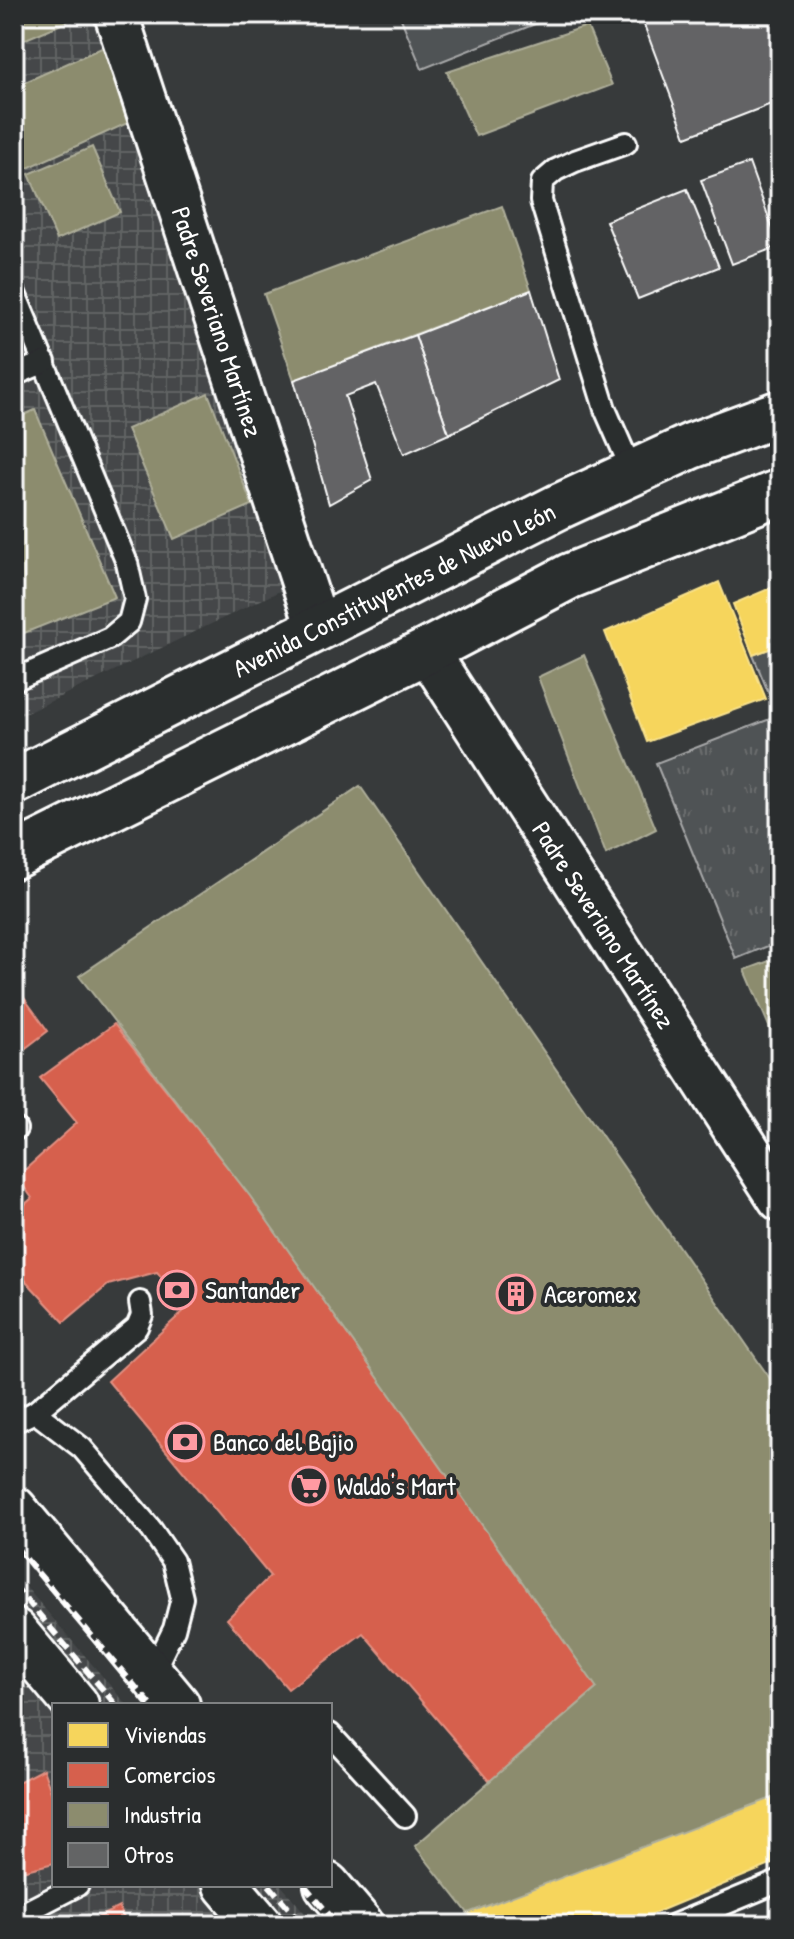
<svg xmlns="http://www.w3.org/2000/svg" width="794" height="1939" viewBox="0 0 794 1939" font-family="'Patrick Hand',sans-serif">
  <defs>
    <pattern id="industrial-grid" width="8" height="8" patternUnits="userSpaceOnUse" patternTransform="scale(2)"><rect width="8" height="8" fill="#444748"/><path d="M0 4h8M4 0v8" fill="none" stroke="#606363"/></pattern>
    <pattern id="grass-tufts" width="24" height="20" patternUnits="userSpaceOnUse" patternTransform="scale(2)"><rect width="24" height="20" fill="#505354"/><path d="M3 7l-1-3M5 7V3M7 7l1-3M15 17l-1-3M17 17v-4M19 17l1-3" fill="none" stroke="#6a6d6e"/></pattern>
  </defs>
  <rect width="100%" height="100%" fill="#373a3b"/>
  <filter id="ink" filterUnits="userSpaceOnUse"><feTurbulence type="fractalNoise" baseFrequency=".0125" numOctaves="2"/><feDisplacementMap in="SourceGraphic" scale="16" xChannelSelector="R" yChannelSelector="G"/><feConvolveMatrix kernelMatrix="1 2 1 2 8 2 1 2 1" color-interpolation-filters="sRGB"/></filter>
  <g filter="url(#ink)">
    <!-- industrial -->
    <g fill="url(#industrial-grid)">
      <polygon points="14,14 103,14 286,588 14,719"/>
      <polygon points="14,1573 127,1705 54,1705 54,1885 281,1885 315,1925 14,1925"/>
    </g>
    <!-- grass -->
    <polygon fill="url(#grass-tufts)" stroke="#a8a9aa" stroke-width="2" points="780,645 780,941 736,959 656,763 778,716 753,655"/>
    <!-- pitch -->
    <polygon fill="#505354" stroke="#a8a9aa" stroke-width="2" points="399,14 560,14 422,69"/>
    <!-- homes -->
    <g fill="#f6d55c" stroke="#f9e28d" stroke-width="2">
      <polygon points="719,582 766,699 647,742 605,632"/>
      <polygon points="780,584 780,645 753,655 733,604"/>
      <polygon points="780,1795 780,1861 626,1925 481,1925 468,1913"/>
    </g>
    <!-- shops -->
    <g fill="#d6604d" stroke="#e29082" stroke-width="2">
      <polygon points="14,984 48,1031 14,1057"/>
      <polygon points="114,1024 250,1196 597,1688 490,1781 363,1633 288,1689 227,1619 270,1576 108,1381 186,1309 157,1272 108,1285 64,1322 14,1268 14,1214 32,1198 17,1177 77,1123 40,1078"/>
      <polygon points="43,1769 54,1801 54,1863 14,1873 14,1784"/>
      <polygon points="119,1907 127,1925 82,1925"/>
    </g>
    <!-- industry -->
    <g fill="#8c8c6e" stroke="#aeae9a" stroke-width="2">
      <polygon points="14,14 85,14 14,44"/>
      <polygon points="587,26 612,85 476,136 447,72"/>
      <polygon points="106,46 132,121 19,172 14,160 14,87"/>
      <polygon points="92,147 120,212 57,240 29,174"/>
      <polygon points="502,206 531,290 294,380 264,294"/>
      <polygon points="208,393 252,505 174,539 127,429"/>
      <polygon points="35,410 115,597 14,637 14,419"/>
      <polygon points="584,655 656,829 606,854 538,677"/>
      <polygon points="360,786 780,1393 780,1795 468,1913 415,1846 597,1688 250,1196 79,976"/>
      <polygon points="780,957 780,1052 745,970"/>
    </g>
    <!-- building -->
    <g fill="#636465" stroke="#fff" stroke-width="2">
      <polygon points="640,14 780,14 780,85 773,88 779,101 686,137"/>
      <polygon points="749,163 779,246 732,264 701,180"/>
      <polygon points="687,189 719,267 638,299 606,221"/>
      <polygon points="531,290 559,380 449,434 415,335"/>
      <polygon points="415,335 449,434 404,454 376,384 345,396 372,480 329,504 294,380"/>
    </g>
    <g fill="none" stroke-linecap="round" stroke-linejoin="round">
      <defs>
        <g id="lane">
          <polyline points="626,143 575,161 556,170 542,182 541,201 605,409 633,473"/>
          <polyline points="14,291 127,563 135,599 129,622 110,638 14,680"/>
          <polyline points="14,375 45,362"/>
          <polyline points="14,1130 16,1129"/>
          <polyline points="35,1412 137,1327 142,1315 140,1302"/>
          <polyline points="14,1422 35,1412 82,1448 151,1529 173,1561 182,1598 174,1629 152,1674"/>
          <polyline points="330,1734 405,1816"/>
          <polyline points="14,1918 78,1885"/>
          <polyline points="674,1925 780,1881"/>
        </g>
        <g id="street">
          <path id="s1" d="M116 14 318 628"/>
          <path id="s2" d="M427 651 780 1199"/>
        </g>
        <g id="secondary">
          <path id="s3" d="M14 782 558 507 691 446 780 413"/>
          <polyline points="14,856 427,651 570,576 780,492"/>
        </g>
        <g id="highway">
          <polyline points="14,1509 177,1705"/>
          <polyline points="14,1631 76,1705"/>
          <polyline points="226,1885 260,1925"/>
          <polyline points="327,1885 361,1925"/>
        </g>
      </defs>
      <!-- lane casing -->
      <use href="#lane" stroke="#fff" stroke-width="26"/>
      <!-- street casing -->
      <use href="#street" stroke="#fff" stroke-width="48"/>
      <!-- secondary casing -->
      <use href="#secondary" stroke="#fff" stroke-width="50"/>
      <!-- highway casing -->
      <use href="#highway" stroke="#fff" stroke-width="50"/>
      <!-- lane -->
      <use href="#lane" stroke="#2a2d2e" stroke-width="20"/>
      <!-- street -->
      <use href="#street" stroke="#2a2d2e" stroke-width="42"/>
      <!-- secondary -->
      <use href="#secondary" stroke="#2a2d2e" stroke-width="44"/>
      <!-- highway -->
      <use href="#highway" stroke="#2a2d2e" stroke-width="44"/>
      <!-- rail -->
      <g stroke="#fff" stroke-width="6" stroke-dasharray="12 6" stroke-linecap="butt">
        <polyline points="14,1545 151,1705"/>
        <polyline points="14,1585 116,1705"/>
        <polyline points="269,1885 303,1925"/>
        <polyline points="304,1885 338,1925"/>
      </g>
    </g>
  </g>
  <!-- icons -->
  <defs>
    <symbol id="bank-ring" viewBox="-11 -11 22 22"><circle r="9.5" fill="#2a2d2e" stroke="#ff9aa2" stroke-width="1.5"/><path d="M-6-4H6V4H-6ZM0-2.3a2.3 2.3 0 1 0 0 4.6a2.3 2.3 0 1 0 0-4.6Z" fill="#ff9aa2"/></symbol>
    <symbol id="building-ring" viewBox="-11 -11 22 22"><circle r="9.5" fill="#2a2d2e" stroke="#ff9aa2" stroke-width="1.5"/><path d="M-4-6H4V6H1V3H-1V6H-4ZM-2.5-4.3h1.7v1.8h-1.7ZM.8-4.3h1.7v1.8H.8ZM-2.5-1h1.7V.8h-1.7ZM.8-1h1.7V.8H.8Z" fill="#ff9aa2"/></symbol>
    <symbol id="supermarket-ring" viewBox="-11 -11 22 22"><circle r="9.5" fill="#2a2d2e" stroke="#ff9aa2" stroke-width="1.5"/><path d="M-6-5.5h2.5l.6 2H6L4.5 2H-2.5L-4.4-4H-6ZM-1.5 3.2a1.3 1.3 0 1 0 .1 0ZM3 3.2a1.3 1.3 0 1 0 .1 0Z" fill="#ff9aa2"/></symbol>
  </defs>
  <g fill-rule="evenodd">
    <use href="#bank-ring" x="155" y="1268" width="44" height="44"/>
    <use href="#building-ring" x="494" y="1272" width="44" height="44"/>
    <use href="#bank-ring" x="163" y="1420" width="44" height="44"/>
    <use href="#supermarket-ring" x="287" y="1464" width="44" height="44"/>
  </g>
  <g text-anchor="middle" stroke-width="8" stroke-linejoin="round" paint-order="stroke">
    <!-- street labels -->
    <g font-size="26" fill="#fff" stroke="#2a2d2e">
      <text dy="9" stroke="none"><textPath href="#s1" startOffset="324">Padre Severiano Martínez</textPath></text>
      <text dy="9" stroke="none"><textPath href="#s3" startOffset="426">Avenida Constituyentes de Nuevo León</textPath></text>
      <text dy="9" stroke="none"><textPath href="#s2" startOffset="326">Padre Severiano Martínez</textPath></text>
    </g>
    <!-- poi labels -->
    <g font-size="26" fill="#fff" stroke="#2a2d2e" text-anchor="start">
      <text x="205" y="1299">Santander</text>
      <text x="544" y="1303">Aceromex</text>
      <text x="213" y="1451">Banco del Bajio</text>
      <text x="337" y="1495">Waldo's Mart</text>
    </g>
  </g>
  <!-- margin -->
  <rect width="794" height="1939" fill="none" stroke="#2a2d2e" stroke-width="48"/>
  <rect x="24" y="24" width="746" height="1891" fill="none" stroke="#fff" stroke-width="3" filter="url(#ink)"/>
  <!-- legend -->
  <rect x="52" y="1703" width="280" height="184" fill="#2a2d2e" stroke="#7f8182" stroke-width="2"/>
  <rect x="68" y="1723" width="40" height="24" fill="#f6d55c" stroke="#7f8182" stroke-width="2"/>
  <text x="124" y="1743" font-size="24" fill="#ffffff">Viviendas</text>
  <rect x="68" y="1763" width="40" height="24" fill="#d6604d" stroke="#7f8182" stroke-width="2"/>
  <text x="124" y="1783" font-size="24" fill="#ffffff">Comercios</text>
  <rect x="68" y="1803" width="40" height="24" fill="#8c8c6e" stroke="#7f8182" stroke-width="2"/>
  <text x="124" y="1823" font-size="24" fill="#ffffff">Industria</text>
  <rect x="68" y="1843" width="40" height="24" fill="#636465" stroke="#7f8182" stroke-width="2"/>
  <text x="124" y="1863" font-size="24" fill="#ffffff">Otros</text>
</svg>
